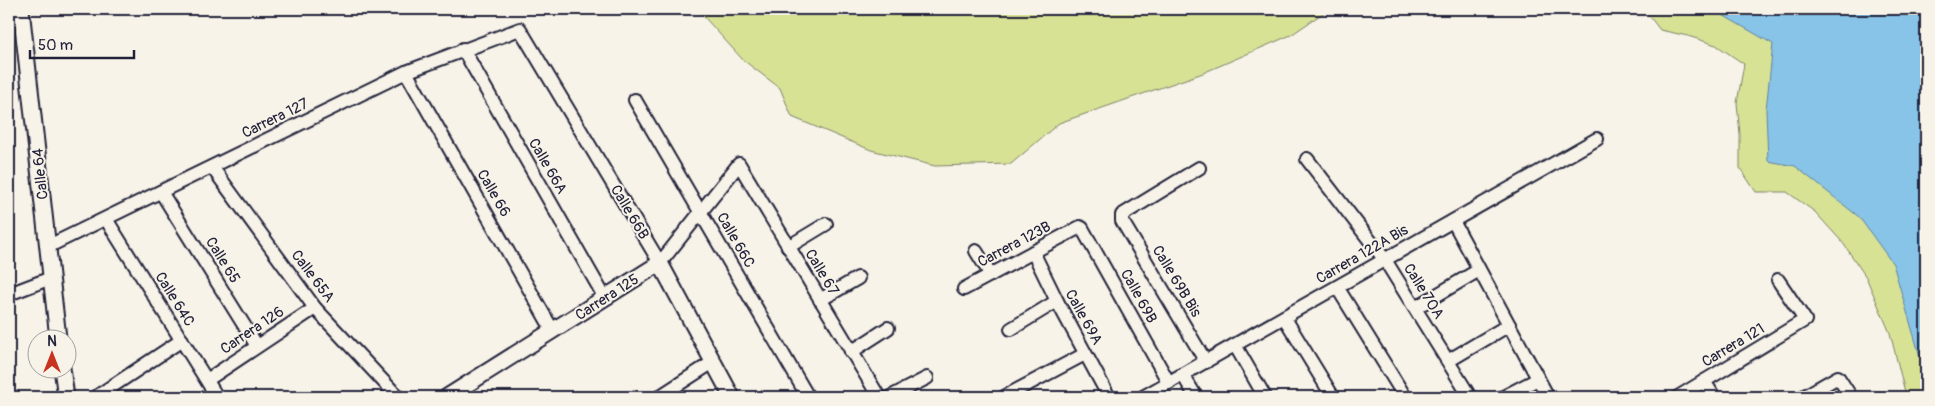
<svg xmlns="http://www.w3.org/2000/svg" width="1935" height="406" viewBox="0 0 1935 406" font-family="Pangolin,sans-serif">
  <rect width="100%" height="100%" fill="#f7f3e8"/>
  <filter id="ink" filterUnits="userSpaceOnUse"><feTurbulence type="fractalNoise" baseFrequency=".02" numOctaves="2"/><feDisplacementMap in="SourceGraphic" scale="10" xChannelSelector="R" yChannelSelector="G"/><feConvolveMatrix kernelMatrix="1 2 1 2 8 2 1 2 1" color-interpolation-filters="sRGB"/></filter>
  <g filter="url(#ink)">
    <!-- green -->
    <g fill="#d7e295" stroke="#7c8268">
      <polygon points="697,9 1329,9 1291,35 1203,73 1059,123 1011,164 935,166 871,150 792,117 780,88 743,60"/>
      <polygon points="1644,9 1926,9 1926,397 1906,396 1890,333 1866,277 1843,243 1815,212 1787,192 1756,192 1740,168 1740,134 1737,103 1744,64 1716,45 1688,36 1660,30"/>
    </g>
    <!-- water -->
    <polygon fill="#88c4e8" stroke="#5f83a3" points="1712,9 1926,9 1926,377 1893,264 1859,217 1795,166 1768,161 1766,110 1773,44"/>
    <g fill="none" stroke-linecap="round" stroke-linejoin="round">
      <defs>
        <g id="minor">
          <polyline points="463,49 605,298"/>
          <polyline points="406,72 553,331"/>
          <polyline points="635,100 808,397"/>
          <polyline points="1307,159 1385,260 1470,397"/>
          <polyline points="212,167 315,308 398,397"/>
          <polyline points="1199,168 1122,215 1122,221 1206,362"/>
          <polyline points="161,192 257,346"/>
          <polyline points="106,219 217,397"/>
          <polyline points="1453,221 1548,397"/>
          <polyline points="47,247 406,72 520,29 660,263 739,164 879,397"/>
          <polyline points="788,247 826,224"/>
          <polyline points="976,251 991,275"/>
          <polyline points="1033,252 1057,301 1109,397"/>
          <polyline points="1337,287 1405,397"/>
          <polyline points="964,289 1080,227 1082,228 1169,383"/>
          <polyline points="9,294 51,278"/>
          <polyline points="820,300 858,278"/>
          <polyline points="1415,308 1479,270"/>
          <polyline points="1284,317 1333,397"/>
          <polyline points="1011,329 1057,301"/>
          <polyline points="1235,345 1265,397"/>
          <polyline points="851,352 888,328"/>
          <polyline points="1448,361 1509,325"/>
          <polyline points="1183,375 1196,397"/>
          <polyline points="207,380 315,308"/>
          <polyline points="1704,381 1714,397"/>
          <polyline points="96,397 182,340"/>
          <polyline points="659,397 713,362"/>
          <polyline points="890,397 927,378"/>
          <polyline points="1004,397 1085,354"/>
          <polyline points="1143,397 1597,139"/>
          <polyline points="1503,397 1538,379"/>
          <polyline points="1678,397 1805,320 1778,280"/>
          <polyline points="1803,397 1838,377 1851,397"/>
        </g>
        <g id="tertiary">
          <polyline points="21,9 58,338"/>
          <polyline points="62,368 66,397"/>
          <polyline points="447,397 660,263 732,397"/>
        </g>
      </defs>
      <!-- minor casing -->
      <use href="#minor" stroke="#22223b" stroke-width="16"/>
      <!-- tertiary casing -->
      <use href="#tertiary" stroke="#22223b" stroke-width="19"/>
      <!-- minor -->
      <use href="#minor" stroke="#f7f3e8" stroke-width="12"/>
      <!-- tertiary -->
      <use href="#tertiary" stroke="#f7f3e8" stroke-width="15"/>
    </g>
  </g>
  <g text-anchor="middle" stroke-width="4" stroke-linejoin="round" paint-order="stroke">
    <!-- street labels -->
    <g font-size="15" fill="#22223b" stroke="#f7f3e8">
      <text transform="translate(275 118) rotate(-26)" y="5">Carrera 127</text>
      <text transform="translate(548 166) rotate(60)" y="5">Calle 66A</text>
      <text transform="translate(40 174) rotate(-96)" y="5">Calle 64</text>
      <text transform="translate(494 193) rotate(60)" y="5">Calle 66</text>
      <text transform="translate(630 212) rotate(59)" y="5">Calle 66B</text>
      <text transform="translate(736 240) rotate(60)" y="5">Calle 66C</text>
      <text transform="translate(1014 244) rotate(-28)" y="5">Carrera 123B</text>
      <text transform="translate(1362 254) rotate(-30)" y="5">Carrera 122A Bis</text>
      <text transform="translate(223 260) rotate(58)" y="5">Calle 65</text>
      <text transform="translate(822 272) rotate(59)" y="5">Calle 67</text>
      <text transform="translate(313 276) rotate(53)" y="5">Calle 65A</text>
      <text transform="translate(1177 281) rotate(59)" y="5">Calle 69B Bis</text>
      <text transform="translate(1424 291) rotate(58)" y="5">Calle 70A</text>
      <text transform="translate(1139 296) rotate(61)" y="5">Calle 69B</text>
      <text transform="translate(607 297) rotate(-33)" y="5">Carrera 125</text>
      <text transform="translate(175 299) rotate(58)" y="5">Calle 64C</text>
      <text transform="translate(1084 317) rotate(61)" y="5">Calle 69A</text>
      <text transform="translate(252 330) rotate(-34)" y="5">Carrera 126</text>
      <text transform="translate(1733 345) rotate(-31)" y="5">Carrera 121</text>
    </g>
  </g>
  <!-- margin -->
  <rect width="1935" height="406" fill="none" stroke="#f7f3e8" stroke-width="30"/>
  <rect x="15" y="15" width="1905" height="376" fill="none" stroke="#22223b" stroke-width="2" filter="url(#ink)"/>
  <!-- north arrow -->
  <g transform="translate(52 354)"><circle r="24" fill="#f7f3e8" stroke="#a29fa3"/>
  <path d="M0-4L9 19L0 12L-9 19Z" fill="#c8321e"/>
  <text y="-8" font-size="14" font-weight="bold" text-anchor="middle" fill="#22223b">N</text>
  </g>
  <!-- scale -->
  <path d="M30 50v8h104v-8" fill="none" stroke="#22223b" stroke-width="2.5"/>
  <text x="38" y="50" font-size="15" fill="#22223b" stroke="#f7f3e8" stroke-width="4" paint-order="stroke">50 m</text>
</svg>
